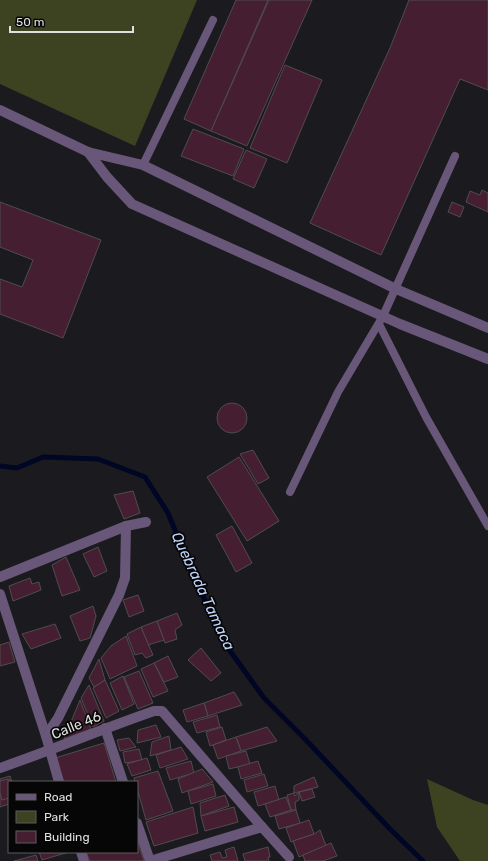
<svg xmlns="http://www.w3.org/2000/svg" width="488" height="861" viewBox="0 0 488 861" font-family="Rubik,sans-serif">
  <rect width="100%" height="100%" fill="#1b1b1f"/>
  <!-- green -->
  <g fill="#3d4321">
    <polygon points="0,0 197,0 135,146 0,84"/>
    <polygon points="427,779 473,800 488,805 488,861 460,861 437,827"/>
  </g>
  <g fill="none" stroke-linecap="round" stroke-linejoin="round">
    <!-- stream -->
    <polyline stroke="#000624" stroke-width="5" points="0,466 17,468 43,457 98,459 145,477 168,513 197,584 228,648 264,698 305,739 390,829 423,861"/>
  </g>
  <!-- building -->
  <g fill="#451e31" stroke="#504c4e">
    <polygon points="236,0 268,0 211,131 184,119"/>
    <polygon points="269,0 312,0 247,146 211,131"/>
    <polygon points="409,0 488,0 488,90 460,79 381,255 310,223 390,48"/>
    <polygon points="285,65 322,80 287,163 250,148"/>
    <polygon points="193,129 244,149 233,176 181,156"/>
    <polygon points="246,150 267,159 254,188 233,179"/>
    <polygon points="482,190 488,193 488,212 466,202 470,191 480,195"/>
    <polygon points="0,202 101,240 63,338 0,314 0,279 22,287 33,260 0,247"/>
    <polygon points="452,202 464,207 460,217 448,212"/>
    <circle cx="232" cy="418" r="15"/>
    <polygon points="253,450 269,478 258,484 240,454"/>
    <polygon points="239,457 279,521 247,541 207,477"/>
    <polygon points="133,491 140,513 124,519 114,495"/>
    <polygon points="232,526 252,563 236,572 216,535"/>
    <polygon points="98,547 107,571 94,577 83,554"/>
    <polygon points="66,557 80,590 62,596 52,565"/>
    <polygon points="30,578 32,584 39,582 41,590 13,601 9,586"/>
    <polygon points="138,595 144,611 129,617 123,600"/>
    <polygon points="93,606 96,616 90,638 80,641 70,616"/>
    <polygon points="177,613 182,625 175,630 177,639 165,643 157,621"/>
    <polygon points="157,621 164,640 148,645 141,627"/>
    <polygon points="55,624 61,638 31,649 22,634"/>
    <polygon points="141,627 153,655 146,658 142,653 135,655 127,634"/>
    <polygon points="126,636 137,666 110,679 101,658 111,646"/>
    <polygon points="9,642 15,662 0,666 0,645"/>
    <polygon points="201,648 221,673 211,681 188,660"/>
    <polygon points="168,656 178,677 164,682 154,663"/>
    <polygon points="99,659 105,680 94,687 89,678"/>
    <polygon points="154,663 168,691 153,697 141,669"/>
    <polygon points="139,671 153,703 138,709 124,677"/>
    <polygon points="123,676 134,704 122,710 110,683"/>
    <polygon points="105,680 119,711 106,718 93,688"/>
    <polygon points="89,685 104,721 93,727 81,698"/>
    <polygon points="234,692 242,705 208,716 204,703"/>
    <polygon points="80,700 91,729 64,739"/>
    <polygon points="204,703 208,716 187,722 183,710"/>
    <polygon points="217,715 220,727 197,733 193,722"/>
    <polygon points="156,725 161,737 137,743 138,730"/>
    <polygon points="222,727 226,740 210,746 206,732"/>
    <polygon points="267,727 277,741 241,751 236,737"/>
    <polygon points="169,736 171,750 150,756 152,742"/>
    <polygon points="236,737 241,751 218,759 213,745"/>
    <polygon points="129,738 136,747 120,751 117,740"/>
    <polygon points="104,743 116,782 64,782 55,758"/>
    <polygon points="181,747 188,759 160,768 156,755"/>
    <polygon points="139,749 142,760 125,763 123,752"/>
    <polygon points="246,751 250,764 229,769 226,756"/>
    <polygon points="147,758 151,770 132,776 127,764"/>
    <polygon points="191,761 194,773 170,780 166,768"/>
    <polygon points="258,761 262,773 241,779 238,767"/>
    <polygon points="202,769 213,782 182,793 178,779"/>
    <polygon points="158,771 173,811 146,820 137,788 137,782 135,782 134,778"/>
    <polygon points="264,774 268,786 247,792 244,780"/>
    <polygon points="10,776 12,782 9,782 9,804 0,807 0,779"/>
    <polygon points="314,777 318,787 294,793 294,786"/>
    <polygon points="9,779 12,782 9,782 9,798 2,800 0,793 0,781"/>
    <polygon points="213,784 216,796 191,804 188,791"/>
    <polygon points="275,786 279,800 258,806 254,792"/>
    <polygon points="312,789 315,797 302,801 299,792"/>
    <polygon points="299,792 299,800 295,802 296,810 291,810 287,795 294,793 295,796"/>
    <polygon points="225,795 229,806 201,816 200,803"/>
    <polygon points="286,797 291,810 270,817 265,804"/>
    <polygon points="193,807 198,833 154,846 146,822"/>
    <polygon points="234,807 238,822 205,831 201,816"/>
    <polygon points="296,810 300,823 279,829 275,816"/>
    <polygon points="309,820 314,834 291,842 286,828"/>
    <polygon points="320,830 326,846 299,857 293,841 314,834"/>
    <polygon points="137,840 144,861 90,861 86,852 137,852"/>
    <polygon points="331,843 337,856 323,861 305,861 303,855"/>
    <polygon points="234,847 238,861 212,861 210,855 220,852 222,858 227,857 225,850"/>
    <polygon points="268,847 270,857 268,857 269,861 245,861 243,854"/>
    <polygon points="39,852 69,852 42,860"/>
    <polygon points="36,855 38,861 14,861"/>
  </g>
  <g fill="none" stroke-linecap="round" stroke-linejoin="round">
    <!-- service -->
    <g stroke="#695779" stroke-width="8">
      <polyline points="143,165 213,20"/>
      <polyline points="379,324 426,417 488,526"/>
      <polyline points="290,492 338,392 383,316 455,156"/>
    </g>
    <!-- minor -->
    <g stroke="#695779" stroke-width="10">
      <polyline points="0,110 88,152 143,165 396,289 488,328"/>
      <polyline points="88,152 107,177 132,204 400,324 488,359"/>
      <polyline points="0,577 126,526 146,522"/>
      <polyline points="0,594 46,736 59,782"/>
      <polyline points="105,728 123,782"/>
      <polyline points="46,736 58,718 119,595 125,578 126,526"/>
      <path d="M0 768C52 750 102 729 154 711H162L262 827 289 857"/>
      <polyline points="137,823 150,861"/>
      <polyline points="81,852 84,861"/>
      <polyline points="150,861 262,827"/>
    </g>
  </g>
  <g text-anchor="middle" stroke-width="3.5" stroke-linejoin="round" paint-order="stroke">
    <!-- street labels -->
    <g font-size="14" fill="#e0e0e2" stroke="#060607">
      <text transform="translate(76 725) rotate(-22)" y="5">Calle 46</text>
    </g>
    <!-- water labels -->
    <g font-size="15" font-style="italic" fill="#bdd3f9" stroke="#060607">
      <text transform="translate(203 591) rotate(65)" y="5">Quebrada Tamaca</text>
    </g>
  </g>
  <!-- legend -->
  <rect x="8" y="781" width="130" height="72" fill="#060607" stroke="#5d5d5f"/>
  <rect x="16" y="794" width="20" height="6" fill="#695779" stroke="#5d5d5f"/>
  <text x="44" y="801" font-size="12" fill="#e0e0e2">Road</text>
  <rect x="16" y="811" width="20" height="12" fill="#3d4321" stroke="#5d5d5f"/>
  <text x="44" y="821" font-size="12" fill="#e0e0e2">Park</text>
  <rect x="16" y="831" width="20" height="12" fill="#451e31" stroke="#5d5d5f"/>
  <text x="44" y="841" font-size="12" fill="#e0e0e2">Building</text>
  <!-- scale -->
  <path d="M10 26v6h123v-6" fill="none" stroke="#e0e0e2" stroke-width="2"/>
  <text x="16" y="26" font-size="12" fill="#e0e0e2" stroke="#060607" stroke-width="3" paint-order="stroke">50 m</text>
</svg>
